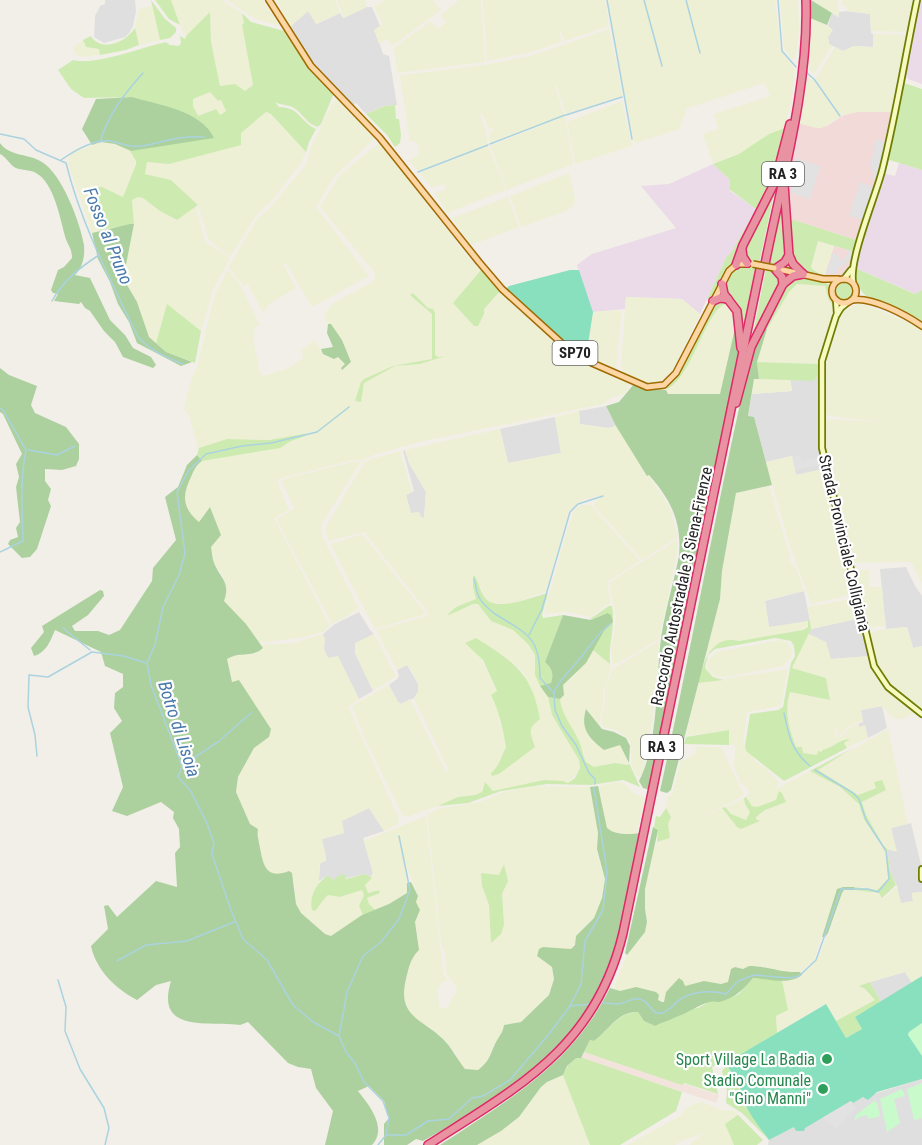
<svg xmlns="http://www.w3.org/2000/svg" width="922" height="1145" viewBox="0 0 922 1145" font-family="'Roboto Condensed',sans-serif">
  <rect width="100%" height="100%" fill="#f2efe9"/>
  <!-- residential -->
  <g fill="#e0dfdf">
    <polygon points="105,0 135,0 136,11 133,26 129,33 125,37 104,43 94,37 95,16 100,6 105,4"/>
    <polygon points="367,7 372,7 380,26 375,30 383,54 389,56 397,105 384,106 366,114 356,103 352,106 317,69 290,27 308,11 317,24 340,13 343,18"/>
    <polygon points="847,11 870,14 871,33 873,34 873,47 854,46 843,51 829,44 828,37 832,30 828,25 832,13 838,17 839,12"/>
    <polygon points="819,364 820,443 824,469 796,475 792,456 766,462 754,417 748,417 752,394 792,391 790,379"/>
    <polygon points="606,406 616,426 608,428 580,424 579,411"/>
    <polygon points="555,417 561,453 508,463 500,429"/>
    <polygon points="405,450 409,463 426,492 424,518 420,516 419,512 411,514 406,495 414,491 403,451"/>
    <polygon points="906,567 915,586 922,596 922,646 913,648 907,627 886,629 880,569"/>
    <polygon points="804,591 810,621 769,628 765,601"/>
    <polygon points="359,612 370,630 374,634 355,644 355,653 373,691 359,699 338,657 328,658 324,649 323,634 335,624"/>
    <polygon points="861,618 870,656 830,659 818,638 808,634 811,629"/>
    <polygon points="407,665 418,684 418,692 414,698 401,704 398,702 389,685 397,679 399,676 397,670"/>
    <polygon points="882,706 887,728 868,738 865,726 860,728 858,724 863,722 861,710"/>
    <polygon points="369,808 384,831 363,838 373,873 372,878 365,874 332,881 328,875 319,881 322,839 344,833 341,821"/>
    <polygon points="911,823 922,869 922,892 912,893 913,901 900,904 897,886 890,870 887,849 896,851 891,828"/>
    <polygon points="905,972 912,983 881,1002 870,982"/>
    <polygon points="922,1079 922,1145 768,1145 769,1140 794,1127 804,1128 851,1101"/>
  </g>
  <!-- commercial -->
  <g fill="#f2dad9">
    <polygon points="857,112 894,112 880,175 859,241 791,219 788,184 798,123 820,128 827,126 844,115"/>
    <polygon points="834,246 855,252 846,274 835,278 824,277"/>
  </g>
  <!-- industrial -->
  <g fill="#ebdbe8">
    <polygon points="918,0 922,0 922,84 908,79 905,73"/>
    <polygon points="899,163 922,170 922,290 916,294 855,268 883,173 895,176"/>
    <polygon points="713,164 730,180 729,190 756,209 731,253 727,256 700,314 682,299 626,297 625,309 593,312 577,265 592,254 676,228 641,186 669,184"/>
  </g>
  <!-- military -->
  <polygon fill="#f3e3dd" points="584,1052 719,1095 716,1103 581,1058"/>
  <!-- farmland -->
  <g fill="#eef0d5" fill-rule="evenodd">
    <polygon points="171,0 221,0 242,13 244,24 242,25 253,85 245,91 235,84 220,87 211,42 210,13 186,36 184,35"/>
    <polygon points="227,0 263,0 280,26 255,19"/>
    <polygon points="276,0 335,0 340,13 316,24 308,11 290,27"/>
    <polygon points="337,0 365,0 367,7 344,18"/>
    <polygon points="386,0 433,0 441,10 392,46 388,39 379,44 374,30 382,24 374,6"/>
    <polygon points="459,0 481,0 485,62 397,73 394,48 431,21 438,29 446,22 441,15"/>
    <polygon points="483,0 605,0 609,26 565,41 560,30 561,42 532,52 487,61"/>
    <polygon points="608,0 775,0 781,51 795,69 791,103 785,128 769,134 739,154 713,164 703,134 718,129 714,114 770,96 764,83 686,109 680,129 636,143 634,142 612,31"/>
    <polygon points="780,0 798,0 799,30 796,56 792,60 784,48"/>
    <polygon points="812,0 837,0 839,17 832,13"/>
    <polygon points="842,0 914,0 908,32 871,31 870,14 847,11 847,7 843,6"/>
    <polygon points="152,6 160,40 139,45 135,28 139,9"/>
    <polygon points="810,18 827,25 833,30 828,37 829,44 832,46 813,75 809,68"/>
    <polygon points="609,29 623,96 566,114 556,85 555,86 564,115 490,144 489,133 493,131 492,128 489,129 482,114 480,115 486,132 488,145 418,171 408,160 418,156 419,146 414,141 410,141 400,77 402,75 484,65 534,55"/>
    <polygon points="873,34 906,35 907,37 894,112 857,112 844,115 839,114 815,79 835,47 843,51 854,46 873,47"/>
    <polygon points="83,40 86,47 99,49 100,55 85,57 78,56 74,53 73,47"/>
    <polygon points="808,77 814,81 840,117 824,127 816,128 798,123"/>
    <polygon points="210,91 218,101 221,100 227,111 219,116 215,109 198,116 193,106 193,99"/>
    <polygon points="337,99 376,137 334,177 316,207 369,276 312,307 286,263 283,264 296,288 268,305 263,313 248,284 244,286 228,268 257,219 269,209 306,165 311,147 331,105"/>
    <polygon points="622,101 632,146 575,164 567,122"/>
    <polygon points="266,112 271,114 306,152 300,164 274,198 258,213 230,257 209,240 198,205 171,180 145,174 147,162 170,164 241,133"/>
    <polygon points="565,116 573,164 507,190 490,146"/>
    <polygon points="101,142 115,144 131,151 136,161 123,197 102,187 88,188 100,230 92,233 68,164 69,154"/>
    <path d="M380 142 468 257 481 270 453 303 474 326 484 309 501 290 559 344 567 356 572 355 600 371 630 384 624 394 609 399 603 404 424 441 373 455 361 461 357 459 278 479V483L289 510 275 517V520L330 626 323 632 304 637 259 643 246 624 224 601 223 576 214 564 205 512 199 522 194 518 185 504 184 491 197 465 202 461 280 448 291 441 306 437 303 434 269 440 248 439 198 448 189 415 184 409 191 381 197 367 214 297 227 270 238 281 260 325 255 327 253 339 260 373 263 376 287 369 303 358 302 350 315 340 323 354 338 356 346 364 342 370 351 362 342 340 331 324H328L324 314 335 302 369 284 374 280 375 273 320 207 339 176ZM413 293 428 308 433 309 435 313V355L438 357 443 355 420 364 395 366 386 369 364 383 361 392 356 401 364 379 393 366 432 359V314L411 295Z"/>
    <polygon points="488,146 506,190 447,213 435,193 446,189 444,184 432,188 419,173"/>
    <polygon points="569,173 575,199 574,205 566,211 521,227 510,196"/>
    <polygon points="138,197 143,198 160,211 175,219 168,225 196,206 204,238 207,243 230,258 213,290 201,331 167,305 156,343 149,337 137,302 127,285 125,270 134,224 132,200"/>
    <polygon points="508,197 519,227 471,245 452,218"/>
    <polygon points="818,241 834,246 824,277 811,269 811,267"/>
    <polygon points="806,283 825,286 828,298 836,310 820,357 819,364 757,362 767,329 789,292 797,284"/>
    <polygon points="626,297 682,299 700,314 674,368 661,383 653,385 645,384 624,376 621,364"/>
    <polygon points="726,304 732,308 736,324 721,394 668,394 666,390 674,384 683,372 716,310 721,305"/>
    <polygon points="858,304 864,304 908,322 922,330 922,584 911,562 852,563 826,460 824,419 881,422 830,416 826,414 824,374 829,346 842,311"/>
    <polygon points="620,310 621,315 616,372 586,357 593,312"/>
    <polygon points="754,379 790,379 792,391 752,394"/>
    <path d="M579 411 580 424 608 428 616 426 669 506 678 537 642 560 594 506V503L604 495 582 500 569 511 546 592 533 596 514 604 491 603 484 597 481 588 473 587 476 599 456 607 448 614 478 603 491 621 513 630 528 644 535 655V675L548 697 552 715 579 760V771L568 783 563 781 493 791 483 784 482 792 476 795 463 796 422 812 410 816H403L364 737 352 706 389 685 398 702 401 704 410 699 446 772 449 771 414 698 418 692V684L411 669 407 665 397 670 376 630 424 617 429 614 364 532 328 541 325 528 365 461 400 451 412 492 406 495 411 513 419 512 420 516 424 518 426 492 409 463 405 450 500 429 508 463 561 453 555 417ZM476 638 502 655 522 671 537 705 532 725 518 758 499 774 491 773 499 766 501 756 506 747V743L499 720V714L491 695 497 692 480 656Z"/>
    <polygon points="792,456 796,475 824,469 855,594 811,604 789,543 766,462"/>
    <polygon points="356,461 360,463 321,525 322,536 359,609 332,624 278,522 278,518 294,509 281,480"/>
    <polygon points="769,486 790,556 789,560 796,568 804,591 765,600 769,627 808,621 809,624 803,630 787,633 739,641 732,639 719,644 705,657 720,599 722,571 736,493"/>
    <polygon points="581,505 591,505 640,561 608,581 607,583 611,603 590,617 568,612 544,614 567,530 575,509"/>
    <polygon points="360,535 363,535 426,614 375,629 330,544"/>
    <polygon points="677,540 677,553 659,639 613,666 611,651 616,618 609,584 610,582"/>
    <polygon points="869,569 869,587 882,587 885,626 868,627 854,571"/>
    <polygon points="856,598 861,618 811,629 808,607"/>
    <polygon points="907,627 913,648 922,646 922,710 893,688 884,678 874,657 869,633 879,630"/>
    <polygon points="323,634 325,639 324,649 328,658 338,656 359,699 348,707 399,819 398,824 384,831 369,808 342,821 344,833 322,839 326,856 326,861 319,864 319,882 314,893 317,909 323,898 328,895 340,897 362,890 364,895 359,906 363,915 331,936 325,934 301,913 296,904 294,881 289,871 278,875 271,873 264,865 259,852 259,843 256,836 258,829 250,824 236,792 238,778 254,748 259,710 251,700 240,681 232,682 227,659 231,656 255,654 263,648 261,645 294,643"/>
    <polygon points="374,634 396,676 373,691 355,653 355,643"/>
    <polygon points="808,634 826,642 831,659 870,656 874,670 883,684 916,713 902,719 896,719 890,716 886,709 882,709 882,706 861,710 863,721 849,726 839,737 835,725 836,736 841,737 852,726 858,724 860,727 865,725 868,738 847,748 844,743 836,743 827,749 822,750 822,752 818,755 803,753 796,748 788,727 787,712 790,692 830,700 826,678 792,668"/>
    <polygon points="780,640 787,642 792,650 790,659 783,666 726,677 715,676 708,670 708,660 717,652"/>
    <polygon points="659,641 655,700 651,728 643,770 640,776 636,776 632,765 630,740 616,730 603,727 601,722 605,704 605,688 613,669"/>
    <polygon points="593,650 610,664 611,669 603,692 604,701 599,725 586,709 584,715 620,745 625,752 628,765 615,763 594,767 586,762 579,741 567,723 561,709 560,699 563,686 586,663"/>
    <polygon points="788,669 781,706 747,712 743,744 746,751 752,754 756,762 764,767 780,783 777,785 778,788 810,771 827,779 853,797 859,804 876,839 886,852 888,879 877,890 865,887 843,887 837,889 814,960 800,972 781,972 760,966 743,969 735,967 728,982 721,984 704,981 685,986 661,1002 658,1000 656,992 636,987 620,991 613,989 627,955 645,932 647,922 645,909 645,889 654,848 657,842 662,841 668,833 667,824 671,817 666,808 668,796 672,795 681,760 686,759 696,753 695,747 721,747 744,795 684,828 722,808 737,827 760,821 755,819 756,817 765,810 785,802 776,800 757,807 752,807 746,797 749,793 747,787 741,784 734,767 735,745 729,745 729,730 686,736 698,683"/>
    <polygon points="888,729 908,824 891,828 897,852 887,849 883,845 866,815 862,801 879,794 876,787 858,795 817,770"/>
    <polygon points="616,782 624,783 633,793 645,798 637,833 634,835 611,832 607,828 598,786"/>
    <path d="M536 786 590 787 598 833 597 849 605 879 602 898 594 918 585 925 571 950 543 947 537 956 552 967 554 979 549 995 521 1022 504 1025 503 1033 496 1042 488 1062 478 1070 465 1069 458 1061 457 1055 444 1040 414 1019 405 1004 403 991 411 958 419 950 415 922 420 910 416 902 418 895 404 862 407 883V893L389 904 375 910 369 904 367 898 380 893 379 890 368 893 365 885 373 873 364 841 426 816 443 973 447 980 441 984 438 989 439 1007 448 1008 451 999 456 993 457 988 446 974 445 953 441 944 427 814 441 808 480 802 503 792ZM503 865 508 881 502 894 503 906 491 942 489 905 482 887 500 875Z"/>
    <polygon points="744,798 745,804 750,812 746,820 731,814 725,807"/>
    <polygon points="897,886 901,903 913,901 912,893 922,892 922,976 912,983 905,972 860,985 875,1000 836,1021 825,1004 777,1033 776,1016 788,1010 782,980 797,979 818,958 833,922 842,893 844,890 863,889 876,894 879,893 884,899"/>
    <polygon points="563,1075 590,1145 477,1145 501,1131 519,1117 541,1087 547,1082"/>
    <polygon points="702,1102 724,1111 733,1110 738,1115 725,1124 734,1145 691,1145 690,1142 694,1141 710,1130 701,1135 682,1140 675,1145 627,1145 680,1116 685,1109 694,1104"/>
  </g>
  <!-- grass -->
  <g fill="#cdebb0" fill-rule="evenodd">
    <polygon points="151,0 165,19 176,28 176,32 170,38 160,40"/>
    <polygon points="155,0 171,0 180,25 169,19"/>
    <path d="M210 12 211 42 220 86 235 84 245 91 253 85 242 25 244 23 242 13 251 22 284 31 301 57 334 93 321 124 318 127C306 124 303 113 294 108 288 104 282 106 275 102L279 107C300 107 300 122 316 129L309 142 306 152 271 114 266 112 241 133V145L169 164 147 162 145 174 171 180 198 205 177 220 160 211 143 198 138 197 132 200 134 224 100 230 88 187H102L123 197 136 164V161L130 151 213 137 132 97 84 98 71 89 58 70 73 60C95 66 143 47 166 42L170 45 179 46 181 43 180 36 185 39 186 36ZM210 92 218 101 221 100 226 111 220 115 216 109 198 116 193 106V99Z"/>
    <path d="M135 28 139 45 126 50 100 55 99 49 86 47 83 40 91 36C102 53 126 42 135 28Z"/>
    <polygon points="904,83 922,89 922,170 886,159"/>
    <polygon points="395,105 396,119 399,119 401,135 400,143 395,147 387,135 366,114 385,106"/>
    <polygon points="785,128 775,176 734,263 711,303 707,299 727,256 731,253 756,209 729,189 730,180 713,164 739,154 769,134"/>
    <polygon points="788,184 791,219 859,241 855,252 818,241 811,267 812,269 824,277 800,270 791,256 786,187"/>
    <path d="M775 189 759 264C748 261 746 257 745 247Z"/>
    <polygon points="782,190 787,255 778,266 767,265"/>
    <polygon points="745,265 758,267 743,342 740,314 726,294 725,284 735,269"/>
    <path d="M855 268 915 294 922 290V321L866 296C858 289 855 278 855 268Z"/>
    <polygon points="766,269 773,271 782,281 751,343"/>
    <polygon points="481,270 501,290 484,309 484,314 478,326 474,326 453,303"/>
    <path d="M806 278 825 282 829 285C828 298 834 299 836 310L828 298 825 286 797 284 789 292 767 329 764 327C775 306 780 280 806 278Z"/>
    <circle cx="844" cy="291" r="10"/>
    <polygon points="413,293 428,308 433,309 435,313 435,355 438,357 445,356 420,364 395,366 364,383 361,402 355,401 361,382 364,379 393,366 432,359 432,314 410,295"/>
    <path d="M721 300 732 305 736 324 732 308 726 304C707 307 692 378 667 389 663 390 658 390 653 390L667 387 678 375 716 303Z"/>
    <polygon points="167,304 201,331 195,363 166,352 156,343"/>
    <polygon points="757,362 819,364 819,375 813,381 759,379"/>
    <polygon points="303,434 306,436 291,441 280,448 202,461 197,455 199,448 227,439 269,440"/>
    <path d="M473 576H475C478 582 481 593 485 598 497 613 534 596 548 593L542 615 543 618 563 615 545 662C552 669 554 673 551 684L540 686 535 675V655L528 644 513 630 491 621 478 604H473L449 615 448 614 456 607 476 599 473 587Z"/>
    <path d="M609 606H612C616 626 608 644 610 664L593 650 604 631 613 622 606 613 591 620 590 619Z"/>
    <path d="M808 621H810L811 629 792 668 826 678 830 700 790 692C784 712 789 729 796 747H802L803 753 817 755 818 751 822 752V750C832 748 840 739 850 739L844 743 847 748 784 781 746 751 745 746 750 714 778 710 783 707 791 663 795 656 794 646 791 641 775 638 715 649 708 655 705 668 713 677 723 680 698 683C703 663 711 634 739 641L803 630 808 627Z"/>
    <path d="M476 638C514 662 532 673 540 719 527 729 530 732 535 747L499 774 492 776 491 773C500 766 501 756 506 747 503 729 499 711 491 695L497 691 483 660 465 643Z"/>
    <path d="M548 697 560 699C562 716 571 724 578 739 582 746 582 754 586 762L594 767 615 763 628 765 629 763 640 787 623 780 591 785 547 784 501 791 468 803 438 806 458 797 475 795 482 792 485 782 493 791 544 780 563 781 568 783 575 778 580 768 579 760 552 715Z"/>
    <polygon points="729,730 729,745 684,744 686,737"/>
    <polygon points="853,748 818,770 858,795 876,788 874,782 882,780 886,790 862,802 866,815 883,845 887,849 890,870 896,885 882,898 879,893 855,890 854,887 877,890 888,879 886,852 864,819 859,804 840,787 810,771"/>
    <polygon points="779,791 782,793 786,802 765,810 756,817 756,819 760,821 741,829 737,827 722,808 725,807 731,814 746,820 750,812 745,804 744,798 746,797 752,806 757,807 776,800"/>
    <polygon points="666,808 671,817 668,824 670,838 657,842 658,830 654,827 656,816 660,817"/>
    <polygon points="504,864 508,881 502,894 504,925 501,934 491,943 489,905 482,886 481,873 499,875"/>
    <path d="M344 873 346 879 365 874 372 878 365 885 368 893 379 890 380 893 367 898 369 904 375 910 363 915 359 906 364 895 362 890 340 897 328 895C322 900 320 906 315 911L312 910C309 895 317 883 328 875L332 880Z"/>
    <path d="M753 978 782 980 788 1010 776 1016 777 1033 726 1063 724 1060 712 1067 718 1094 684 1083 682 1085 584 1052 590 1040 594 1041C609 1030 618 1012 638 1012L644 1021 655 1026 691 1009 698 1008 711 1001 726 1000 739 994Z"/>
    <polygon points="870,982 881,1002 855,1017 862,1029 846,1038 836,1021 875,1000 865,989 859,986"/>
    <path d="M580 1057 682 1092 676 1111 620 1145H590L563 1075C567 1067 571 1058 580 1057Z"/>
    <path d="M727 1065C741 1090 752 1116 769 1140L742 1113 726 1103 727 1091 722 1071Z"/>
    <polygon points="738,1115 763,1140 757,1145 734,1145 725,1124"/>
  </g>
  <!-- forest -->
  <g fill="#add19e">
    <polygon points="811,0 832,13 827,25 810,18"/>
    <path d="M132 97C158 105 201 110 214 138L131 151 115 144 101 142 92 145 82 129 96 99Z"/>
    <path d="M0 143C10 157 28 153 42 162 62 174 80 222 84 245 85 256 83 267 75 275L90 278 110 320 125 335 133 348 151 357 156 365 153 368 123 357 115 342 104 331 90 311 85 308 81 302 79 304 54 301 58 294 53 293 51 290 58 270 64 267 72 258C72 247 67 245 65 236 60 218 54 183 36 173 30 169 20 171 14 167 9 163 6 157 0 154Z"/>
    <polygon points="130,224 134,224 125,270 127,285 137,302 149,337 166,352 192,362 181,366 137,343 129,322 118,304 110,282 98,259 92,233"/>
    <polygon points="328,324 331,324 342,340 351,362 342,370 341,368 345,364 338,357 334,359 323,354 321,349 333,347 327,333"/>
    <path d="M736 324 739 349 650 790 643 788 639 781C658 744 656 688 660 647 663 617 673 586 679 556 682 522 671 500 649 475L647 476 616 426 606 406 619 402 634 384 649 390H666L668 394H720Z"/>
    <path d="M764 327 767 329 757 362 759 379H754L748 416 754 417 772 485 736 493 722 571 720 599 671 790 667 793 660 791C692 645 718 497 752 351Z"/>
    <polygon points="0,368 9,375 37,386 31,405 35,413 66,427 79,444 79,459 76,466 62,470 45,469 45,481 51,489 48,500 51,506 37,549 30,557 22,558 8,544 10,540 18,537 16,528 20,522 16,487 19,477 16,464 22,454 3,414 0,412"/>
    <path d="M197 455 202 461C196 465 194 470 191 477 182 495 182 508 199 522L210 507 221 535 211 547C212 552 212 558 214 563 220 578 231 582 224 601L246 624 263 648C253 658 238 651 227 659L232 682 239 680 271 729 269 737 254 748 238 777 236 792 250 824 258 829C257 835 258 837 259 843 263 862 264 881 289 871L292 873 296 904 301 913 325 934 331 936 362 915 389 904 407 893V883L411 882 418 896 416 902 420 910 415 922 419 950C410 959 409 967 406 979 397 1017 421 1018 443 1039 452 1048 457 1059 465 1069L478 1070C489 1062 490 1055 495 1044 499 1036 503 1033 504 1025L521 1022 549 995 554 979 552 967 537 956 539 949 543 947 571 949 575 945 576 936 594 918 602 898 605 879 597 849 598 833 590 787 598 786 607 828C616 836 631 834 642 833 632 879 626 928 608 971 574 1053 498 1099 423 1141L416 1139 407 1145H384V1124L389 1118 384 1101 369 1086 358 1091C369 1105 388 1128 372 1145H325L333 1111 316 1088 311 1069 298 1067 288 1063 248 1022 240 1025C206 1021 155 1033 171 981L156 985 137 1000C116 989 96 970 91 946L108 929 104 906 108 905 117 917 156 881 177 887 175 853 180 847 179 829 173 818 174 812 161 802 127 816 112 811 123 787 110 733 122 721 114 708 115 693 123 687V674L105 666 101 652 55 630C51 640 46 653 34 656L31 648 44 632 42 626 100 590 103 591 104 596 88 615 72 626 75 631H98L109 635 120 630 152 581 153 568 176 540 165 497 178 487 187 465Z"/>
    <path d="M607 613 611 615 613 622 604 631 586 663 563 685 564 695 560 699 548 697 540 686 551 683C554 673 552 669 545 662L563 615 591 620Z"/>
    <path d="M586 709 602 729 614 732 626 738 630 746 629 763 620 745 604 750C589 738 580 729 586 709Z"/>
    <polygon points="653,827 658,830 645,889 645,909 647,922 645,932 627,955 625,953"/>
    <polygon points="843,887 854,887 855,890 844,890 842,893 828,933 825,937 822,937 837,889"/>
    <path d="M749 966C768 966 780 973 800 972L802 975C790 985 769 979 753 978 744 989 734 999 719 1002 716 1002 713 1001 710 1002 698 1005 688 1013 676 1017 669 1021 662 1022 655 1026L644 1021 638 1012C618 1011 609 1030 594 1041L590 1040 581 1058H576L567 1066 563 1075 547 1082 541 1087 519 1117 501 1131 477 1145H440C509 1099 571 1066 610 988L620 991 636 987 656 992 659 995 658 1000 662 1002H664L666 992 679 978 683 981 685 986 704 981 721 984 728 982 731 969 735 967 743 969Z"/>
  </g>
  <!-- park -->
  <g fill="#c8facc">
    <polygon points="922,1023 922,1056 908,1036 909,1032"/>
    <polygon points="922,1083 922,1118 914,1120 907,1089"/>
    <polygon points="902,1089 905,1096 894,1099 900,1123 887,1132 880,1099"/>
    <polygon points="874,1101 877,1103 880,1116 868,1119 867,1115 859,1117 855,1121 855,1116"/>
  </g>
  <!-- pitch -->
  <g fill="#88e0be">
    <polygon points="570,270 579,270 593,312 586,357 574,350 505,290 509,286"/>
    <path d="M922 976V1023L909 1032 908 1035 922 1056V1079L877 1092 868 1100 863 1097 853 1103 851 1101 805 1128 804 1131H796L794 1127 769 1140C759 1126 744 1109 742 1092L726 1063 826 1004 846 1038 862 1029 855 1017Z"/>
  </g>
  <!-- parking -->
  <g fill="#e2e2e2">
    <polygon points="876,139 886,142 877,179 872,178 874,172 871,171 872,166 870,165"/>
    <polygon points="796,158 820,166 810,199 792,193 791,178"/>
    <polygon points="860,182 873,187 863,220 849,216"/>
    <polygon points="847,251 852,252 850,260 840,268 838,268 835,274 826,273 833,253 838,254 841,262 847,255"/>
    <polygon points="800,455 802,461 817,458 819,465 796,470 793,457"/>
    <polygon points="851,1101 856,1108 837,1129 822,1118"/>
  </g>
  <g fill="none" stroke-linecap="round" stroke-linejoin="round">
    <!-- stream -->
    <g stroke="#aad3df" stroke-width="1.5">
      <polyline points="607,0 632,139"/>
      <polyline points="644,0 662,66"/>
      <polyline points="686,0 700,53"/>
      <polyline points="778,0 782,51 796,67"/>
      <polyline points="806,69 808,74 814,79 840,116"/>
      <polyline points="566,115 622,97"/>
      <path d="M0 134 24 139 36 150 66 163C81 224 111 281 138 337 151 351 165 357 183 364"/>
      <path d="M100 142C108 115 124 94 143 73"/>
      <polyline points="490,144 565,115"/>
      <path d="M61 160C74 151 94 139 110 141 122 143 130 148 142 146 163 142 182 135 204 137"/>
      <polyline points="418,172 488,145"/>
      <path d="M52 301C63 281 79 268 99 255"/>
      <polyline points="349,407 317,432 271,443 242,446 206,454 189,470 177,492 185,553 179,575 163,607 155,645 147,663 151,685 182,766 178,777 190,790 206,821 214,843 212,854 231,910 243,939 267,960 293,1005 313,1022 339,1036 346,1052 355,1063 364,1082 383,1101 389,1118 386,1135 378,1145"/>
      <path d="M0 408 3 410 26 450C20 479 22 511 23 541L0 552"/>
      <polyline points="28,450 57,455 75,446"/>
      <path d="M474 579C476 584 476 592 479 597 482 604 489 609 495 614 527 634 540 636 540 678L554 693 555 710 562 726 576 745 589 773 595 779V784"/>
      <polyline points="63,628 90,650"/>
      <polyline points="529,635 542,609 570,512 578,504 603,496"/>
      <path d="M554 692C560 678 572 669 581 657 591 645 598 633 610 624"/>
      <path d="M784 713C789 736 791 750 810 766"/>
      <polyline points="37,756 35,735 28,707 29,675 48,677 92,652 124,656 146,663"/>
      <polyline points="183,765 218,742 251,713"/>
      <polyline points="117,961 146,945 187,941 234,922"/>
      <polyline points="58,980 66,1007 65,1031 80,1069 104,1108 109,1128 105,1145"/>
      <path d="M604 1003C608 1003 614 1004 618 1004 627 1003 635 995 644 1001 651 1005 652 1015 662 1013 670 1011 674 1003 681 999 693 991 713 990 726 994L738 981 754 975 791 978 799 976 816 960 841 889H868L878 892 889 879 886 851 866 820 859 799 853 793 815 770"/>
      <polyline points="570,1006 592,1004"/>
      <polyline points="339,1036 347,992 363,956 381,942 399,919 410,890 399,836"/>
      <polyline points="386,1135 406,1135 428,1121 449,1119 472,1098 483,1096 510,1080 549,1034 570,1006 581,984 585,941 603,910 607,872 594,788"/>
    </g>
    <defs>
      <g id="secondary">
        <polyline points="844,279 851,270"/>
        <path d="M853 282C849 259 875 198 882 171 896 115 905 57 917 0"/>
        <polyline points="836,300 837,314"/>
        <polyline points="847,303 841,308 836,316 822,361 822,448 874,666 888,687 922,714"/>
        <polyline points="922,869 922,879"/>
      </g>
      <g id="primary">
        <polyline points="269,0 311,66 380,138 479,262 502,289 567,348 592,363 647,387 664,385 676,373 729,271 737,264 748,264"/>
        <polyline points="774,268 823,279 838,279"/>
        <circle cx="844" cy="291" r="12"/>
        <path d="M852 300C871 296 906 315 922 326"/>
      </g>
      <g id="motorway">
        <polyline points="784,184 789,255 793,264 803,274"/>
        <polyline points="742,250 743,257 747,263"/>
        <path d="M765 264C782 179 809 86 806 0"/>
        <polyline points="736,265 743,245 775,182 790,124"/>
        <polyline points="722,284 724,294 737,311 741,348"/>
        <polyline points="783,284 782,277 775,269 785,262 789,255"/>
        <polyline points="713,301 720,298 728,299"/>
        <polyline points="736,403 751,347 783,284 793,276 803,274"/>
        <path d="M428 1145C518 1087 596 1047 623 933L760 269"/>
      </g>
    </defs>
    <!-- secondary casing -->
    <use href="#secondary" stroke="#707d05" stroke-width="8"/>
    <!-- primary casing -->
    <use href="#primary" stroke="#a06b00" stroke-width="8"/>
    <!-- motorway casing -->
    <use href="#motorway" stroke="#dc2a67" stroke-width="10"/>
    <!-- secondary -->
    <use href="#secondary" stroke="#f7fabf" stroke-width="4.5"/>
    <!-- primary -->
    <use href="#primary" stroke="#fcd6a4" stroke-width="5"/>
    <!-- motorway -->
    <use href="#motorway" stroke="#e892a2" stroke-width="7"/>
    <defs>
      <polyline id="primary-bridge" points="753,264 774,268"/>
    </defs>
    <!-- primary-bridge casing -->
    <use href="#primary-bridge" stroke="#a06b00" stroke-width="8" stroke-linecap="butt"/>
    <!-- primary-bridge -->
    <use href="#primary-bridge" stroke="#fcd6a4" stroke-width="5"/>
  </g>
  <!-- markers -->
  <g fill="#2e9e5b" stroke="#fff" stroke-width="2">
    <circle cx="827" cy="1059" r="6"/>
    <circle cx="823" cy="1089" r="6"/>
  </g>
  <g text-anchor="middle" stroke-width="4.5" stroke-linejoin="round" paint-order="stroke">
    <!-- shield labels -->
    <g fill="#fff" stroke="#646464" stroke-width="1.5">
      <rect x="762" y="162" width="42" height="24" rx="4.5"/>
      <rect x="552.5" y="341" width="45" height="24" rx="4.5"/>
      <rect x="641" y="735" width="42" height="24" rx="4.5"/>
    </g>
    <g font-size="15" font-weight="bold" fill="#222">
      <text x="783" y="179">RA 3</text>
      <text x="575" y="358">SP70</text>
      <text x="662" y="752">RA 3</text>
    </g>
    <!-- street labels -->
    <g font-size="16" fill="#222" stroke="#fff">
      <text transform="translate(845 543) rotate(77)" y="6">Strada Provinciale Colligiana</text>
      <text transform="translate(681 586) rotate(-78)" y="6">Raccordo Autostradale 3 Siena-Firenze</text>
    </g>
    <!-- leisure labels -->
    <g font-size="16" fill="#27864d" stroke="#fff" text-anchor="end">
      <text x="815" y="1065">Sport Village La Badia</text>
      <text x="811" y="1086">Stadio Comunale<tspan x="811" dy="18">"Gino Manni"</tspan></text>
    </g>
    <!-- water labels -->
    <g font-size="18" font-style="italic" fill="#4a7aab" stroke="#fff">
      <text transform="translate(108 236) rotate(68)" y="6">Fosso al Pruno</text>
      <text transform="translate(179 729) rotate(72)" y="6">Botro di Lisoia</text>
    </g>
  </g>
</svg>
